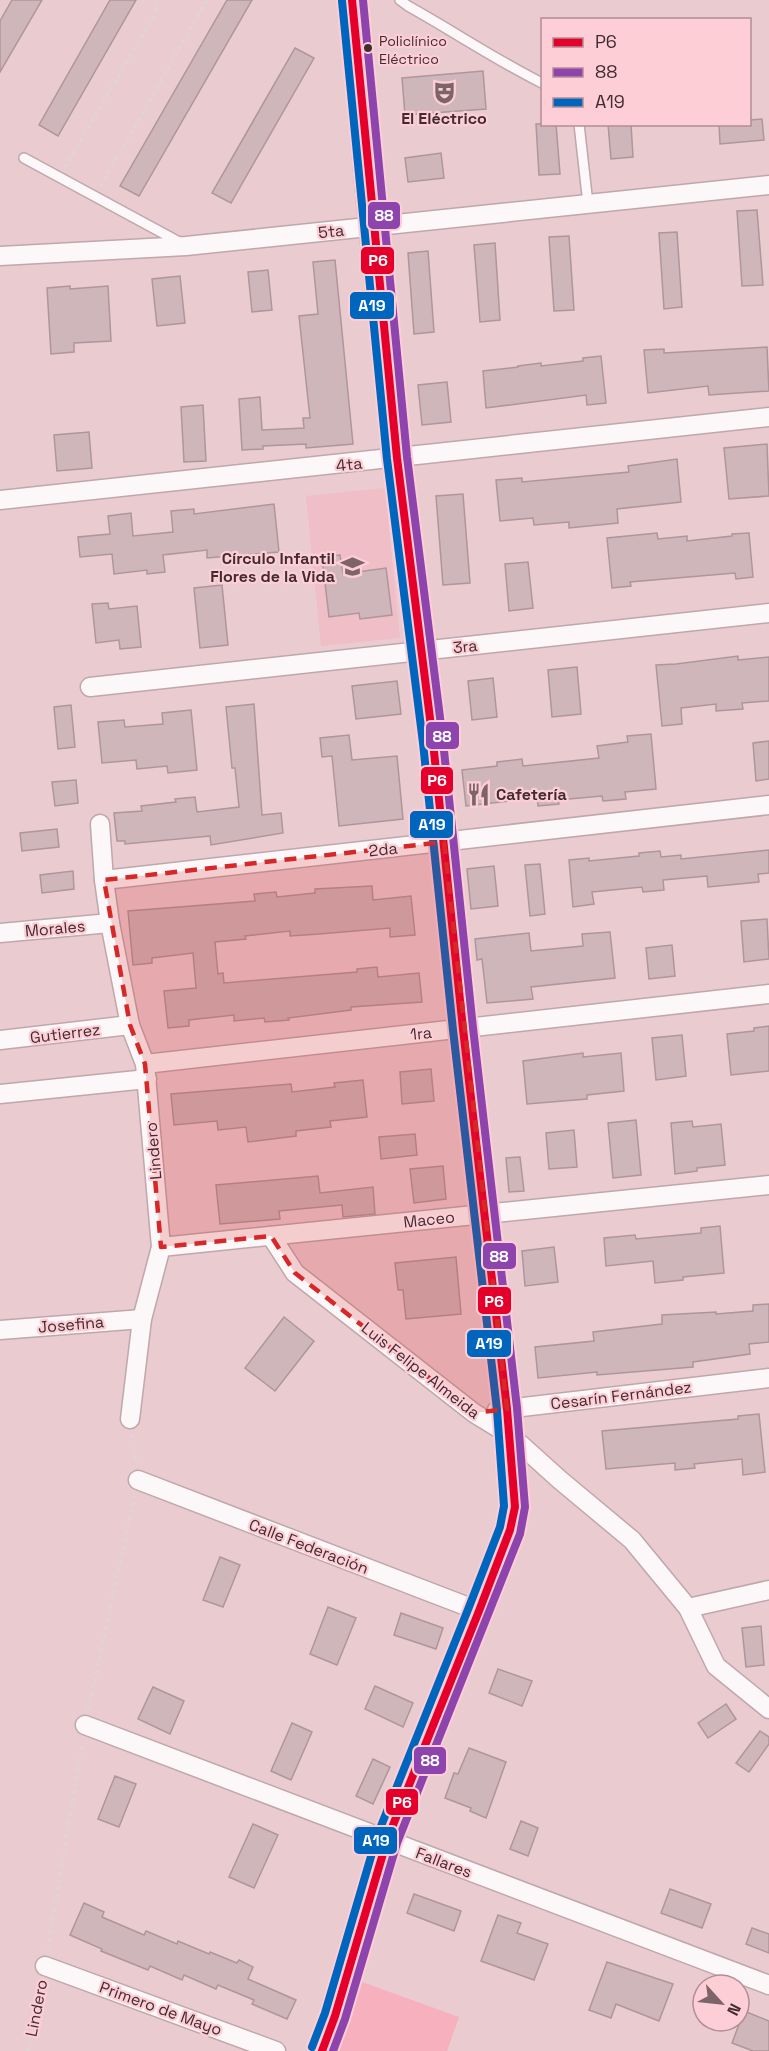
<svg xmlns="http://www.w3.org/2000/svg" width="769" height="2051" viewBox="0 0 769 2051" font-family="'Space Grotesk',sans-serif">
  <rect width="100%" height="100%" fill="#eacbd0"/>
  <!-- built -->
  <polygon fill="#f0bec6" points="385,488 400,638 321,646 306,496"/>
  <!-- green -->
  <polygon fill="#f6b0be" points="362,1982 459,2017 447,2051 336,2051"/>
  <!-- building -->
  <g fill="#ceb6ba" stroke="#ae969a" stroke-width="1.5">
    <polygon points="12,0 42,0 0,72 0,21"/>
    <polygon points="110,0 136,0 58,136 39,125"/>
    <polygon points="227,0 252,0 139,196 120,186"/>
    <polygon points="295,48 314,58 231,203 212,193"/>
    <polygon points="483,71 486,109 405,115 402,78"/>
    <polygon points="762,119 764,140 720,144 719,124 750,124 750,120"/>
    <polygon points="536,124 556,124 560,174 539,175"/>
    <polygon points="608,124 631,124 633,157 611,159"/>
    <polygon points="441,153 444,178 408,182 405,158"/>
    <polygon points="757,210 763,285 742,286 737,211"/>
    <polygon points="677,232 682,307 664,309 659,233"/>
    <polygon points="569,236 574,310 554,311 549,237"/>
    <polygon points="495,243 500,320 480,322 474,245"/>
    <polygon points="428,251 434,332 414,334 408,253"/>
    <polygon points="335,260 353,444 306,448 306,444 263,446 263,449 242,450 239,399 260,397 262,430 304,428 303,418 310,418 299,316 318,314 313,262"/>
    <polygon points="268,270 272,310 252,312 248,272"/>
    <polygon points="180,276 185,323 157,326 152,279"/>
    <polygon points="70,286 70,289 108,286 111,341 74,343 74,352 51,354 47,288"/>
    <polygon points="767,347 769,391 709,395 708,386 648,393 644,350 664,349 664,353"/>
    <polygon points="601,356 606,403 587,405 586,395 486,408 483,371 518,367 518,366 541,363 541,366 583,361 583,358"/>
    <polygon points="447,382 451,422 422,425 418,385"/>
    <polygon points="203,405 206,461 184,462 181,407"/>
    <polygon points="89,432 92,468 57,471 54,435"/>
    <polygon points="767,444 769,496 729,499 724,448"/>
    <polygon points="677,459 681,502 617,509 618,523 569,528 569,522 534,525 533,518 500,521 496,480 522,478 522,482 629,472 628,466"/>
    <polygon points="463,494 470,583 443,585 436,496"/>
    <polygon points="274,504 279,552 207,558 207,550 163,555 165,572 147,574 147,570 114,574 112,554 80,557 78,537 110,534 108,516 131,513 133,536 173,532 171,511 194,509 194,514"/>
    <polygon points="657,533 658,539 687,536 687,541 732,536 732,534 749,533 753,577 736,579 735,573 630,582 631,586 612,588 607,538"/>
    <polygon points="340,555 343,574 386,568 392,615 360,619 359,613 329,617 322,557"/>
    <polygon points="528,562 533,608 509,611 505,564"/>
    <polygon points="222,585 228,645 200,648 194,588"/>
    <polygon points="108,603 109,609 137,606 141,647 120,649 119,640 96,643 92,604"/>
    <polygon points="738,656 738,660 769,657 769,701 742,703 743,709 716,711 716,704 681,708 682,724 662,726 656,665 676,664"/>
    <polygon points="577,667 581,714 552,717 548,670"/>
    <polygon points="493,678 497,717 472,720 468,681"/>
    <polygon points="397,681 401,714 356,719 352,686"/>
    <polygon points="254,704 262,815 281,813 283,833 211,845 210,836 125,844 125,841 117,841 114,813 142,811 141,806 176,802 175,799 195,797 197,812 239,807 235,768 232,768 226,707"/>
    <polygon points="71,705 75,747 58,749 54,707"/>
    <polygon points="191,710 197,770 168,773 167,766 137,769 136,760 102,763 98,722 124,720 125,727 163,724 162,713"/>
    <polygon points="651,734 656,789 625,792 626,799 603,801 602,796 558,800 559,804 538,806 537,798 466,806 462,770 497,766 497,762 522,759 523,766 599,758 597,746 628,742 627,736"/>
    <polygon points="349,735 352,760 397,756 403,819 339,826 332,756 322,757 320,738"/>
    <polygon points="769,741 769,779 756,781 753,743"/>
    <polygon points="76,780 78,803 55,806 52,782"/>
    <polygon points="57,829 59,847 22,851 20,833"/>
    <polygon points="769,850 769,873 758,874 759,882 708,887 707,876 663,880 664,890 643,892 642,887 592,892 594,904 573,907 569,860 589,858 589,861 639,856 639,853 660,851 661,857 681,855 681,859"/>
    <polygon points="540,864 545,914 530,916 525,865"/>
    <polygon points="494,866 498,906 471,909 467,869"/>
    <polygon points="73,871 74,889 42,893 40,875"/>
    <polygon points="372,886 373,900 411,896 415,935 390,937 390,928 319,934 290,936 290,931 245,936 246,939 215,942 218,974 223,973 224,983 357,972 357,969 377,967 378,977 419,973 422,1002 351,1007 351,1010 288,1018 289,1020 265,1022 264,1018 234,1021 234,1015 189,1020 189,1026 168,1028 164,991 196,988 193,953 152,958 152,963 133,965 128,911 255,901 254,894 276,892 277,897 315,893 315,889"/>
    <polygon points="767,919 769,959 744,962 741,921"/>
    <polygon points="610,932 615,978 531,987 533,999 487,1003 482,959 477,960 475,939 529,933 531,951 583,946 582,934"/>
    <polygon points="672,945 675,976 649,979 646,948"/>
    <polygon points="769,1026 769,1071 731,1075 727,1034 754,1031 754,1028"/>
    <polygon points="682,1035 686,1076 656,1080 652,1038"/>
    <polygon points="583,1053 583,1057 621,1053 624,1091 587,1095 587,1099 527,1104 523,1061"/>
    <polygon points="431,1069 434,1101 402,1104 400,1072"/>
    <polygon points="363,1080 367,1117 330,1121 331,1127 296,1131 296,1136 248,1142 246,1127 218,1130 217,1121 174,1125 171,1094 291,1084 292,1092 335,1087 334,1083"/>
    <polygon points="636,1120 641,1175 613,1178 608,1123"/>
    <polygon points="692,1121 693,1127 721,1124 725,1165 697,1168 697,1171 675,1174 671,1123"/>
    <polygon points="574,1130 577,1167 549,1169 546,1133"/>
    <polygon points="415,1134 417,1155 381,1159 379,1137"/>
    <polygon points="520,1157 524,1191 509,1192 506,1158"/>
    <polygon points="443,1166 446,1199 414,1203 410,1169"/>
    <polygon points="318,1176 320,1193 373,1187 375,1214 343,1217 342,1205 279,1211 280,1219 220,1224 216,1185"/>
    <polygon points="720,1226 724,1273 683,1277 683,1280 655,1283 653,1261 606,1266 604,1238 635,1235 636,1239 701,1233 701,1228"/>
    <polygon points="554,1247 558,1282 525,1286 522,1251"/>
    <polygon points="456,1257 461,1314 406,1319 403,1290 398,1290 395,1263"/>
    <polygon points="769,1304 769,1342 749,1344 750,1354 693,1362 693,1367 597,1375 597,1372 538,1378 535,1347 594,1341 593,1332 662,1324 662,1315 716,1312 716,1314 753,1311 753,1305"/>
    <polygon points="284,1317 314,1341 275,1391 245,1368"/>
    <polygon points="759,1414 765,1472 743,1475 742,1459 694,1464 695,1468 675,1470 675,1463 606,1469 602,1431 738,1419 738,1416"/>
    <polygon points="220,1557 240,1565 223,1607 203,1600"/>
    <polygon points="328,1607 356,1618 337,1665 310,1654"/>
    <polygon points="401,1613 443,1628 436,1649 394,1635"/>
    <polygon points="761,1626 764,1665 746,1667 742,1628"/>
    <polygon points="498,1669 532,1681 522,1706 489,1693"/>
    <polygon points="375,1686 413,1703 403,1727 365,1709"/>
    <polygon points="153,1687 184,1701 170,1734 138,1719"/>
    <polygon points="726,1704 736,1719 708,1738 698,1723"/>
    <polygon points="292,1723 312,1732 291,1780 271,1771"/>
    <polygon points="760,1731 769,1737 769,1744 749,1772 736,1763"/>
    <polygon points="469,1748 506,1762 486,1818 470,1811 471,1808 445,1798 454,1773 458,1774"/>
    <polygon points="373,1759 390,1767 373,1804 356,1796"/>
    <polygon points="115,1776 136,1784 119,1827 98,1819"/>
    <polygon points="521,1821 538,1828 528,1856 510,1849"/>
    <polygon points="253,1824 278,1835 254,1888 229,1877"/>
    <polygon points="670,1889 711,1904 702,1928 661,1913"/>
    <polygon points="414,1894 461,1911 454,1931 407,1913"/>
    <polygon points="84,1903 104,1912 102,1917 144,1935 146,1931 177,1944 178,1941 209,1954 210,1952 237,1963 239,1960 253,1967 248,1979 296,2000 287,2019 252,2004 254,2000 218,1985 216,1989 184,1975 182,1980 150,1966 148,1970 101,1951 102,1949 70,1935"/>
    <polygon points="498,1915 521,1923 517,1933 548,1944 534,1980 481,1961"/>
    <polygon points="752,1928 769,1934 769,1953 746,1944"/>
    <polygon points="607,1962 673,1984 659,2021 616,2004 611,2018 589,2010"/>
    <polygon points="744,2011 769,2021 769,2051 753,2051 732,2043"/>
  </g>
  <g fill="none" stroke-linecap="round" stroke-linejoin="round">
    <defs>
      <g id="lane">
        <path d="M400 0 408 6C453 31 496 60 542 83"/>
        <polyline points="579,124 588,204"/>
        <polyline points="24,158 181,243"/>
      </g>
      <g id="street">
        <polyline points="0,256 186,246 769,185"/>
        <polyline points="0,500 769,417"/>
        <polyline points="90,687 769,613"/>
        <polyline points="100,824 104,880 110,923 130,1025 145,1064 161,1247 142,1319 130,1419"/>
        <polyline points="104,880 769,805"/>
        <polyline points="0,933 110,923"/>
        <polyline points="0,1040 130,1025"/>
        <polyline points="145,1064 769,994"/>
        <polyline points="0,1094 147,1079"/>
        <polyline points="271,1236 295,1273 474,1413 510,1435 560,1480 632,1540 688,1608 716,1666 769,1709"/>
        <polyline points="161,1247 769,1185"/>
        <polyline points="0,1330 142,1319"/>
        <polyline points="497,1410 769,1378"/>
        <polyline points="138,1480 479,1611"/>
        <polyline points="688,1608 769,1590"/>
        <polyline points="85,1725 769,1985"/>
        <polyline points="45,1966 276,2051"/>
      </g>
      <polyline id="secondary" points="322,2051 335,2016 387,1840 479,1611 510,1530 515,1507 507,1409 463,1029 433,742 397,458 373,227 352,0"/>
    </defs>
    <!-- lane casing -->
    <use href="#lane" stroke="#bfa7ab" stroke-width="12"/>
    <!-- street casing -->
    <use href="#street" stroke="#bfa7ab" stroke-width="21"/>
    <!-- secondary casing -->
    <use href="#secondary" stroke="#bfa7ab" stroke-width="30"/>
    <!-- path -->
    <g stroke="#dfd5d7" stroke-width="3" stroke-dasharray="3 4.5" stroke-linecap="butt">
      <polyline points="65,167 156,12 156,0"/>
      <polyline points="101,186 207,0"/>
      <polyline points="132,1434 136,1463"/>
      <polyline points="88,1710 135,1496"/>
      <polyline points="48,1949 82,1743"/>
      <polyline points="28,2051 42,1982"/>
    </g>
    <!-- lane -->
    <use href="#lane" stroke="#fcf7f8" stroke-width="9"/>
    <!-- street -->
    <use href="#street" stroke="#fcf7f8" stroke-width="18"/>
    <!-- secondary -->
    <use href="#secondary" stroke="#fcf7f8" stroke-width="27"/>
    <defs>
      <polyline id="bus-1" points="322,2051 335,2016 387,1840 479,1611 510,1530 515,1507 507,1409 463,1029 433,742 397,458 352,0"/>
      <polyline id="bus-2" points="333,2051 345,2019 397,1843 520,1534 525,1507 517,1408 473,1028 443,741 407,457 363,0"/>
      <polyline id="bus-3" points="312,2047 325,2013 377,1836 469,1607 500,1527 504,1506 497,1410 453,1030 423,743 387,459 342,1"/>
    </defs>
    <!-- bus-1 casing -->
    <use href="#bus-1" stroke="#fdced6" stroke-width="12"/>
    <!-- bus-2 casing -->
    <use href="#bus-2" stroke="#fdced6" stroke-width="12"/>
    <!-- bus-3 casing -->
    <use href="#bus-3" stroke="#fdced6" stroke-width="12"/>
    <!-- bus-1 -->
    <use href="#bus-1" stroke="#e4002b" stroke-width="8"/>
    <!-- bus-2 -->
    <use href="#bus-2" stroke="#8e44ad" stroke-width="8"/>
    <!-- bus-3 -->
    <use href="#bus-3" stroke="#0065bd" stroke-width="8"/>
  </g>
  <!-- marked area -->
  <path fill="#d62828" fill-opacity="0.2" stroke="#d62828" stroke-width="4.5" stroke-dasharray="12 8" stroke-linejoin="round" d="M444 842 507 1409 474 1413 295 1273 271 1236 161 1247 145 1064 130 1025 104 880Z"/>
  <!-- icons -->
  <defs>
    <symbol id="theatre-bare" viewBox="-9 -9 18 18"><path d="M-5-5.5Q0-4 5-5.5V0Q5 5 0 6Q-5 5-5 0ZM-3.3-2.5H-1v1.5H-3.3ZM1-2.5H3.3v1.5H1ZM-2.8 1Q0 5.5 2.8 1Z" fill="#7d6468" stroke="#fdced6" stroke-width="2.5" paint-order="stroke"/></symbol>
    <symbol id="school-bare" viewBox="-9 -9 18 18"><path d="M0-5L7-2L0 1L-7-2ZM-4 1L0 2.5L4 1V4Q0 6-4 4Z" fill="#7d6468" stroke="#fdced6" stroke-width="2.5" paint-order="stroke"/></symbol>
    <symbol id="restaurant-bare" viewBox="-9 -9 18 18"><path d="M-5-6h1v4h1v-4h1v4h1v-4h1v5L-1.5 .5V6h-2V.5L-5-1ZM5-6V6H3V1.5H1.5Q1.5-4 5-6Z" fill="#7d6468" stroke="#fdced6" stroke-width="2.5" paint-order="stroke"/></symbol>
  </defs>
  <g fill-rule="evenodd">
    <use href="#theatre-bare" x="428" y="76" width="33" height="33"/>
    <use href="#school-bare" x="336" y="550" width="33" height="33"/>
    <use href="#restaurant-bare" x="462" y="778" width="33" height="33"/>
  </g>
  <!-- markers -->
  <circle fill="#422c30" stroke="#fdced6" stroke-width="2" cx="368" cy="48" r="5"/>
  <g text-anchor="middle" stroke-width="4.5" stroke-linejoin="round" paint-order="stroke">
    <!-- bus labels -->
    <g font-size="14" fill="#422c30" stroke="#fdced6" text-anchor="start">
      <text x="379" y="46">Policlínico<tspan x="379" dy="18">Eléctrico</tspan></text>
    </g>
    <!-- poi labels -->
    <g font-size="16" font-weight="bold" fill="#422c30" stroke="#fdced6">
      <text x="444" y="124">El Eléctrico</text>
      <text x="335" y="564" text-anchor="end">Círculo Infantil<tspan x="335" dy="18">Flores de la Vida</tspan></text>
      <text x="496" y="800" text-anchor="start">Cafetería</text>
    </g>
    <!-- street labels -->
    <g font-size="16" fill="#422c30" stroke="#fdced6">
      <text transform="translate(331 231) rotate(-6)" y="6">5ta</text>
      <text transform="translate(349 464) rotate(-6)" y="6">4ta</text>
      <text transform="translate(465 646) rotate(-6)" y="6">3ra</text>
      <text transform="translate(383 849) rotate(-6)" y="6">2da</text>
      <text transform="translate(55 928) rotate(-5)" y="6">Morales</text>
      <text transform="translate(65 1033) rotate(-7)" y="6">Gutierrez</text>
      <text transform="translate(421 1033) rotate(-6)" y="6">1ra</text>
      <text transform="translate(153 1151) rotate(-95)" y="6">Lindero</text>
      <text transform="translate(429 1219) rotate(-6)" y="6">Maceo</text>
      <text transform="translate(71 1324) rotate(-5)" y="6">Josefina</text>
      <text transform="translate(421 1370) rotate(38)" y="6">Luis Felipe Almeida</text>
      <text transform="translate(621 1395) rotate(-7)" y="6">Cesarín Fernández</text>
      <text transform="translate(309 1546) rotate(21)" y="6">Calle Federación</text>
      <text transform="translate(444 1862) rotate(21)" y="6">Fallares</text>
      <text transform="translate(36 2008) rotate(-79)" y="6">Lindero</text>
      <text transform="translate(161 2008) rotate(20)" y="6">Primero de Mayo</text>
    </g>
  </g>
  <g stroke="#fdced6" stroke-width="2">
    <rect x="367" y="201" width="34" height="29" rx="6" fill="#8e44ad"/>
    <rect x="360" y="246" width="35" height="29" rx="6" fill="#e4002b"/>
    <rect x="349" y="291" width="46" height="29" rx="6" fill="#0065bd"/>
    <rect x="425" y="721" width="35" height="29" rx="6" fill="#8e44ad"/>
    <rect x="420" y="766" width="34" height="29" rx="6" fill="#e4002b"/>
    <rect x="409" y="810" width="45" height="29" rx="6" fill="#0065bd"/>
    <rect x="482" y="1242" width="35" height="28" rx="6" fill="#8e44ad"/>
    <rect x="477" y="1286" width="35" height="29" rx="6" fill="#e4002b"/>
    <rect x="466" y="1329" width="46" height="29" rx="6" fill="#0065bd"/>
    <rect x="413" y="1746" width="34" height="29" rx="6" fill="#8e44ad"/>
    <rect x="385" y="1788" width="34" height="28" rx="6" fill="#e4002b"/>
    <rect x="353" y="1826" width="45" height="29" rx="6" fill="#0065bd"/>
  </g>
  <g font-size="16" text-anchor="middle" font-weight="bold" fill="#fff">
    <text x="384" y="221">88</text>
    <text x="378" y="266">P6</text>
    <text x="372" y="311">A19</text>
    <text x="442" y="742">88</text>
    <text x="437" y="786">P6</text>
    <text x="432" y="830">A19</text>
    <text x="499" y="1262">88</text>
    <text x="494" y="1307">P6</text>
    <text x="489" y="1349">A19</text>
    <text x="430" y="1766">88</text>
    <text x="402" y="1808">P6</text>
    <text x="376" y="1846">A19</text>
  </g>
  <!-- legend -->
  <rect x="541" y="18" width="210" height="108" fill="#fdced6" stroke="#b28d94" stroke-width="1.5"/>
  <rect x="553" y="38" width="30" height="9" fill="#e4002b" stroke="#b28d94" stroke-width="1.5"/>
  <text x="595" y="48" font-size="18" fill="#422c30">P6</text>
  <rect x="553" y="68" width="30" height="9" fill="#8e44ad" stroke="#b28d94" stroke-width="1.5"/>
  <text x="595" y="78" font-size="18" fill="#422c30">88</text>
  <rect x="553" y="98" width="30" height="9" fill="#0065bd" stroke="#b28d94" stroke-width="1.5"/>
  <text x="595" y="108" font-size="18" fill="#422c30">A19</text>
  <!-- north arrow -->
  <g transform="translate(721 2003) rotate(117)"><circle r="28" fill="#fdced6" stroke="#b28d94" stroke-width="1.5"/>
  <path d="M0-4.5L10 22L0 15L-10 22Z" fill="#7d6468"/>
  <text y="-9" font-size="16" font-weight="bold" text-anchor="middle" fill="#422c30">N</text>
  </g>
</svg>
